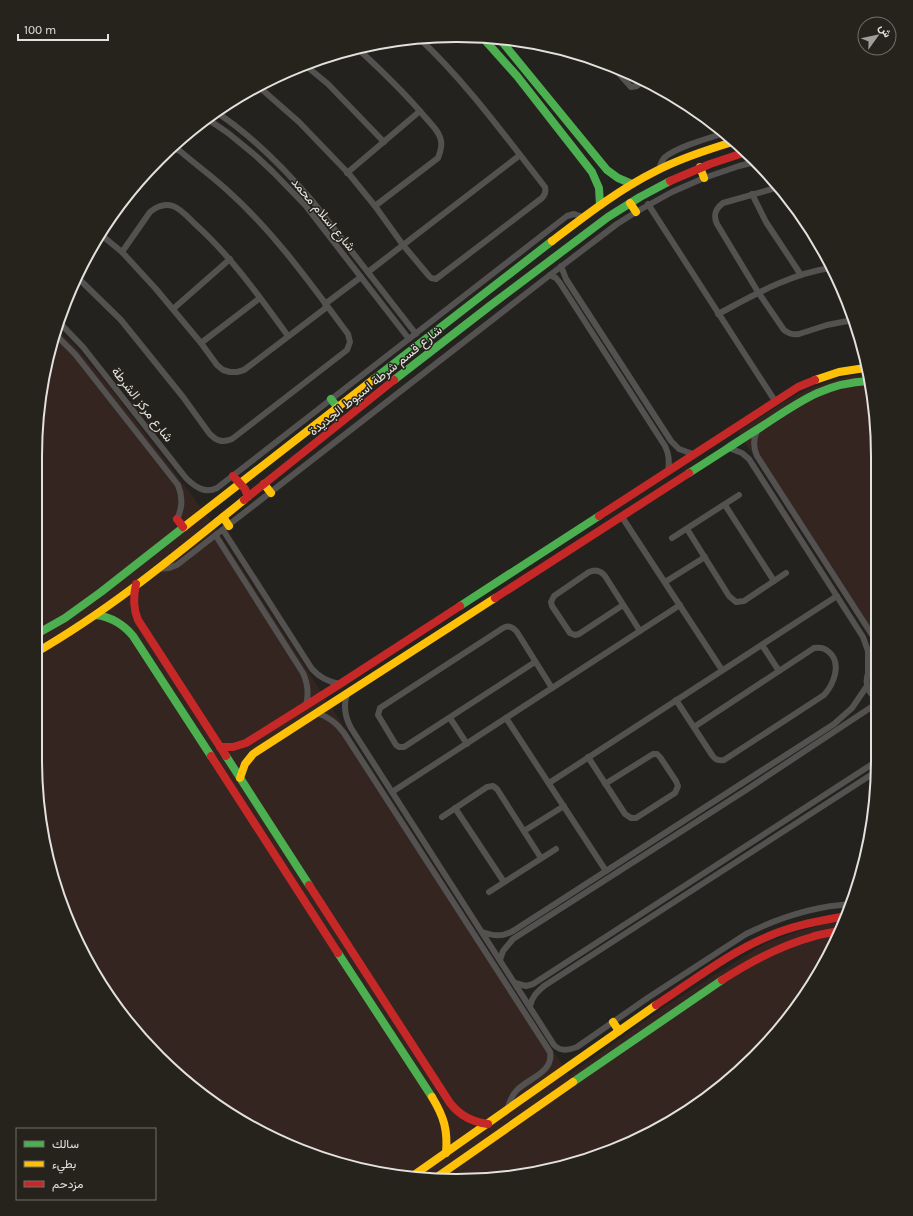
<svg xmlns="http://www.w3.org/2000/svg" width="913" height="1216" viewBox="0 0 913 1216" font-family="Karla,Vazirmatn,sans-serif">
  <rect width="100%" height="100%" fill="#24221f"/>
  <!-- commercial -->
  <g fill="#352521">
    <polygon points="56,328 79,351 107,384 209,518 569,1075 672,1002 756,949 769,942 797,932 825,924 844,922 822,970 773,1038 713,1094 618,1149 565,1167 484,1180 374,1173 270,1137 178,1076 139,1037 92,970 49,869 35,760 36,429 49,348"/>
    <polygon points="855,375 867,375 874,401 876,647 738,432 784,402 808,389 836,379"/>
  </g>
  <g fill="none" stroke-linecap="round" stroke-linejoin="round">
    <!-- street -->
    <g stroke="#535251" stroke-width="6">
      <path d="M357 48C381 70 404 92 425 117 430 123 437 129 440 137 443 144 441 151 438 158L375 206"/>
      <polyline points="305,65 328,84 384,142"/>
      <polyline points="612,66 631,87 637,86 643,81"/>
      <path d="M258 86 299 122 349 174 375 206 403 245 429 276 431 278 436 279 542 198C545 195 546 191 545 187 505 136 466 82 419 38"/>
      <path d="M216 112C254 137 285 169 314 203L416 334"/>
      <polyline points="206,118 228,133 256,156 273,172 305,205 409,339"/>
      <path d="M659 170C660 165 661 162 664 158 676 147 709 138 725 133"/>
      <polyline points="347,173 420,111"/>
      <path d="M779 187 723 203C715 209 713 215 717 224L758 292 784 330C789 334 793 335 799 334L827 325 853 320"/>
      <polyline points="752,194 766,222 801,275"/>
      <polyline points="648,204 775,401"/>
      <polyline points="100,234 122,252 156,289 201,343 217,365 223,370 230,372 237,372 244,370 327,307"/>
      <path d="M122 252 150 212C156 207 164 203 173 206 181 209 188 217 194 223 231 256 259 296 288 336"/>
      <polyline points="561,266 566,279 671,441 679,449 693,454"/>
      <polyline points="368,272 520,155"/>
      <path d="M550 275 556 278 560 283 665 446C669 454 670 461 668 471"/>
      <path d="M77 277 121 320 183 397 209 433C216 441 222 443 232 439L347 350 350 342 348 334C311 284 274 232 227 190 212 176 195 164 180 151L171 147"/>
      <polyline points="325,304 361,277"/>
      <polyline points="173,309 230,259"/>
      <path d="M718 314C754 295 790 274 830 268"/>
      <path d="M58 321 83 347 186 478C195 487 205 494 217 488L567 216 574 214 583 217"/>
      <path d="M54 333 75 354 178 485C183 497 183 507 177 519"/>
      <polyline points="201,343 260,298"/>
      <path d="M758 429C753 438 753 447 757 456L876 641"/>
      <polyline points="729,448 742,453 749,459 863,637 868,651 868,674"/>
      <polyline points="725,505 774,581"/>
      <polyline points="622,517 722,670"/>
      <polyline points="687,529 729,596 736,602 744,601 786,573"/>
      <path d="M223 530 312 669C320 678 328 682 340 684"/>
      <path d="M216 536 303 673C308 684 309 694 306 705"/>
      <polyline points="672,538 739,495"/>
      <polyline points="156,569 169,568 177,565 550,275 617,224 636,212 672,192 704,178 739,166 755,162"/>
      <polyline points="665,582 705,557"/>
      <path d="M623 605 579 634 575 635 570 633 552 606 551 602 554 596 589 572C596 569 601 571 605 576L640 631"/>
      <polyline points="762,645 779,671"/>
      <path d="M535 662 404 747H399L396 745 378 715 380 708 503 628C508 625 513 627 517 632L552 688"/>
      <path d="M876 665C863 673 864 690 876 698"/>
      <path d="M347 694C343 706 345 717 351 728L554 1045C561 1052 568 1050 577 1047L649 997 746 934C778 918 816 906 852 904"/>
      <path d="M676 700 712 755C715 760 719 761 724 760L824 695C834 684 842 663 829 652 825 648 820 647 814 648L694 727"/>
      <path d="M317 713C329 717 337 723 344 733L550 1052C554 1072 529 1078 517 1090 512 1095 509 1103 507 1110"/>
      <polyline points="450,718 467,744"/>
      <polyline points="506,718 606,871"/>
      <polyline points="588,757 625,814 631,818 636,818 675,793 678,786 676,781 660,757 657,754 653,754 605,784"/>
      <polyline points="549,783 837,596"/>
      <polyline points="392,792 680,605"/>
      <polyline points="455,808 504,882"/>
      <polyline points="442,817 487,787 493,786 497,789 541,858"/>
      <polyline points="524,831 564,806"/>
      <polyline points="489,892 556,849"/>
      <path d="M482 932C493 936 502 937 513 931L834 724 852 708 867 686"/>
      <polyline points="500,960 503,951 513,939 743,792 876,704"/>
      <polyline points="515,983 526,986 533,984 877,761"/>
      <path d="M530 1006C532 997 536 993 544 986L877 771"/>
    </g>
    <!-- fast -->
    <g stroke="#4caf50" stroke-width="8">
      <polyline points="483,38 517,76 592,172 599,188 600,205"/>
      <polyline points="499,38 607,170 618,178 632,184"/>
      <polyline points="374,379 552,241"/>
      <polyline points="394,380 491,305 608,217 640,197 670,181"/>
      <polyline points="331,399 338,408"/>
      <path d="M689 473C713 458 737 442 761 427 798 403 823 383 869 381"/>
      <polyline points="460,606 599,516"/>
      <path d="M96 615C112 617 123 624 133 636L211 756"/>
      <polyline points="35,635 65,618 101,592 184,527"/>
      <polyline points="226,756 309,885"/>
      <polyline points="338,953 432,1097"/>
      <polyline points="573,1082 722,980"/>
    </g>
    <!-- slow -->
    <g stroke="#ffc107" stroke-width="8">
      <polyline points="700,167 704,178"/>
      <polyline points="630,203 636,212"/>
      <path d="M552 241C585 216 618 190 656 171 681 158 709 149 736 141"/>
      <polyline points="815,380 839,372 865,368"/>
      <polyline points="264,484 271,493"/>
      <polyline points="223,517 229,526"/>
      <polyline points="184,527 374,379"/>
      <path d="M35 653C110 610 177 554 244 500"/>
      <polyline points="240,778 245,764 253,754 495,598"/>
      <polyline points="613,1022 619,1031"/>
      <path d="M432 1097C444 1117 448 1130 446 1153"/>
      <polyline points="414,1175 656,1005"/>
      <polyline points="437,1177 573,1082"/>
    </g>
    <!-- jam -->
    <g stroke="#c62828" stroke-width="8">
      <polyline points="670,181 710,164 746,152"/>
      <polyline points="233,476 245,489 248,497"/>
      <polyline points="244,500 394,380"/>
      <polyline points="599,516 798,387 815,380"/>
      <polyline points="177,519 183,527"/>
      <path d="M136 584C133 597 133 608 138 620L226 756"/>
      <polyline points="495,598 689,473"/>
      <polyline points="220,747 233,747 246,743 340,684 460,606"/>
      <polyline points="211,756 338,953"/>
      <path d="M309 885 450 1103C460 1116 472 1122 488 1124"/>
      <path d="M722 980C750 962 779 946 812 937 820 934 830 933 839 931"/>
      <path d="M656 1005C693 981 728 953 769 936 793 925 820 921 846 916"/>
    </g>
  </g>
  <g text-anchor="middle" stroke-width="3" stroke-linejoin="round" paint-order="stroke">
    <!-- street labels -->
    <g font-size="13" fill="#e3e1dc" stroke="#26231d">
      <text transform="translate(324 214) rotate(50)" y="5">شارع اسلام محمد</text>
      <text transform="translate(375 380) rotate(-39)" y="5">شارع قسم شرطة اسيوط الجديدة</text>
      <text transform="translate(143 404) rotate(52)" y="5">شارع مركز الشرطة</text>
    </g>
  </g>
  <!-- crop -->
  <path d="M0 0H913V1216H0ZM456 42H457A414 414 0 0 1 871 456V760A414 414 0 0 1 457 1174H456A414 414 0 0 1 42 760V456A414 414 0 0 1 456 42Z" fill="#26231d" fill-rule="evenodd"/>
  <path fill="none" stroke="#e3e1dc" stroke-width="2" d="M456 42H457A414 414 0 0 1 871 456V760A414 414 0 0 1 457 1174H456A414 414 0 0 1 42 760V456A414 414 0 0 1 456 42Z"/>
  <!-- legend -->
  <rect x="16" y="1128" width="140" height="72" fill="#26231d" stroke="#726f69"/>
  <rect x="24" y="1141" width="20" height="6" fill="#4caf50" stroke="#726f69"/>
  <text x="52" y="1148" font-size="12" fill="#e3e1dc">سالك</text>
  <rect x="24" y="1161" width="20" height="6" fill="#ffc107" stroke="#726f69"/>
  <text x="52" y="1168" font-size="12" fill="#e3e1dc">بطيء</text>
  <rect x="24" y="1181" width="20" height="6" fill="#c62828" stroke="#726f69"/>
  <text x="52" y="1188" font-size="12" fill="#e3e1dc">مزدحم</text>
  <!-- north arrow -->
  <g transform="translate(877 36) rotate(57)"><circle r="19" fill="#26231d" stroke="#726f69"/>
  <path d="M0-3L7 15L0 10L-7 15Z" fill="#a09e9a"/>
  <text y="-6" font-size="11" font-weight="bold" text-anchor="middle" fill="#e3e1dc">ش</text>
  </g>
  <!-- scale -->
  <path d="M18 34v6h90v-6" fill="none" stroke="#e3e1dc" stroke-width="2"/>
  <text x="24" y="34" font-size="12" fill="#e3e1dc" stroke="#26231d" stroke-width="3" paint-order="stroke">100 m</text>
</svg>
